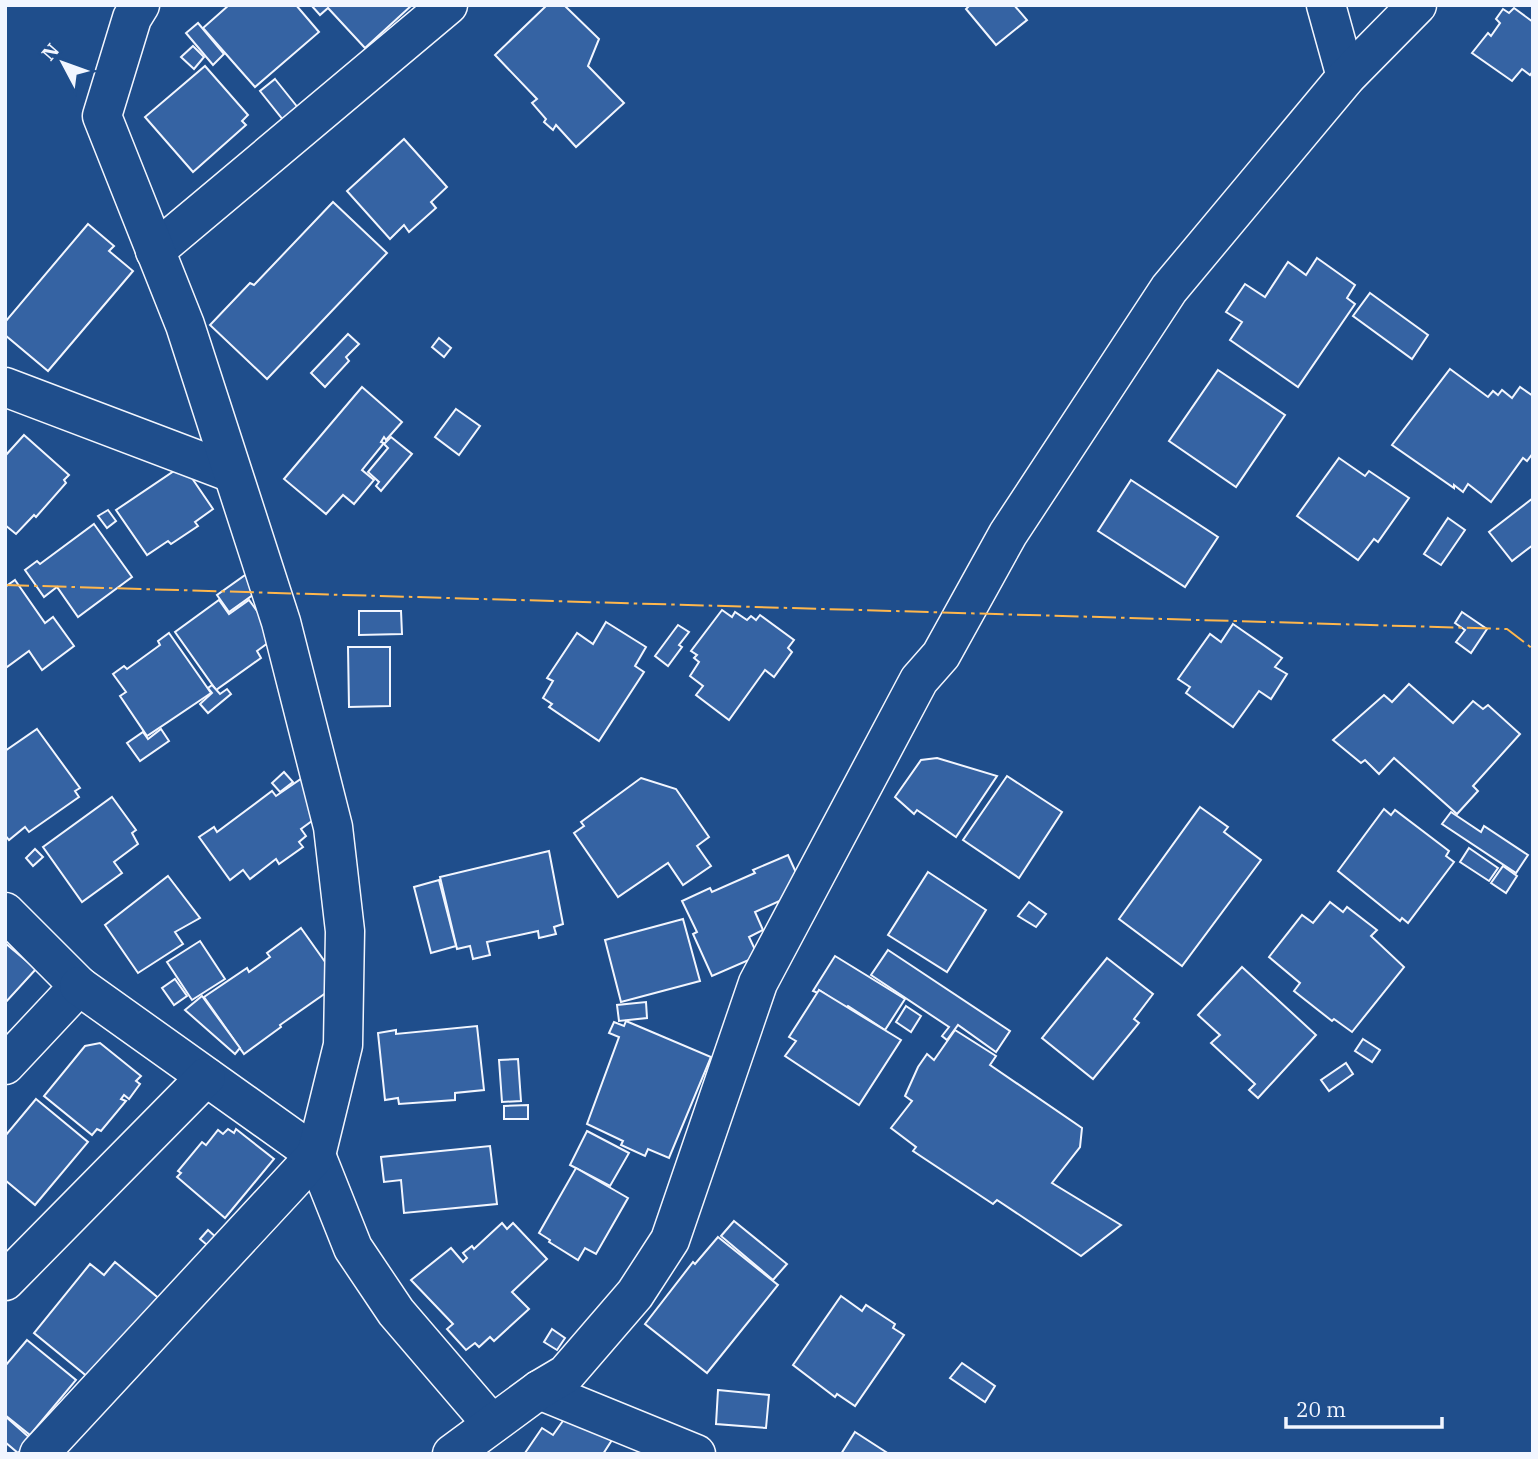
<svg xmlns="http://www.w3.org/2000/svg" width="1538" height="1459" viewBox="0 0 1538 1459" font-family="'IBM Plex Serif',serif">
  <rect width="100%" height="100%" fill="#1f4e8c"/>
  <!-- building -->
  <g fill="#3563a3" stroke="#f2f6ff" stroke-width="2">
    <polygon points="229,5 296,5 319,32 255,87 203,28"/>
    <polygon points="311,5 412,5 365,48 328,8 320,15"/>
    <polygon points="547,5 564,5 599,39 588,66 624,103 576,147 556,125 553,130 544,122 546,119 532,103 537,99 495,55"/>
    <polygon points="970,5 1014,5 1027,20 996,45 966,9"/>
    <polygon points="1514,8 1533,22 1533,71 1530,75 1522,69 1512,81 1472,53 1488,33 1491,36 1500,23 1496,19 1503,9 1509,13"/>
    <polygon points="198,23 224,54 213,65 186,33"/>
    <polygon points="193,46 204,57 194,69 181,57"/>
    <polygon points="205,66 248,115 242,121 246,125 193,172 145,117"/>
    <polygon points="275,79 299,109 284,121 260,91"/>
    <polygon points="404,139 447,187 431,202 436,208 409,232 404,225 390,239 347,191"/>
    <polygon points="333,202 387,253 267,379 210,325 250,283 254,285"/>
    <polygon points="88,224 114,246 109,251 133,271 48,371 5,335 5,322"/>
    <polygon points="1317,258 1355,285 1347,298 1355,304 1298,387 1230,340 1242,322 1226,312 1245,284 1265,297 1288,262 1306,275"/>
    <polygon points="1370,293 1428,335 1412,359 1353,316"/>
    <polygon points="348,334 359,344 346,357 349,361 325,387 311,373"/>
    <polygon points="439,338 451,348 444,357 432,347"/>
    <polygon points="1450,369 1488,397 1493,391 1498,395 1502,390 1512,398 1520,387 1533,396 1533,453 1527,461 1523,458 1491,502 1468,484 1463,492 1454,485 1454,488 1392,445"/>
    <polygon points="1218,370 1285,415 1236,487 1169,441"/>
    <polygon points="362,387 402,422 386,440 384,437 381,442 384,443 362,470 374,480 354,504 343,495 326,514 284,479"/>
    <polygon points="456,409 480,426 459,455 435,437"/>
    <polygon points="24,435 69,475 64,480 66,483 36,517 34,515 16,534 5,525 5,456"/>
    <polygon points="391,437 412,454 381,491 376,486 379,482 368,472 388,448 384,444"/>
    <polygon points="1339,458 1365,476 1369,471 1409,498 1378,542 1374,539 1358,560 1297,516"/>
    <polygon points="183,465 213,509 195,522 198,526 171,544 168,541 147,555 116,510"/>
    <polygon points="1131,480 1218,537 1185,587 1098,531"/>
    <polygon points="1533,498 1533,545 1512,561 1489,532"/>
    <polygon points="108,510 116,521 107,528 98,516"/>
    <polygon points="1448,518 1465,530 1441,565 1424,554"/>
    <polygon points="94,524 132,577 78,617 57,587 44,597 25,570 37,561 40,564"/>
    <polygon points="248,573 260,590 229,612 217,595"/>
    <polygon points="15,580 45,623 53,617 74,646 42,670 29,651 7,667 5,664 5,587"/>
    <polygon points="219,600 229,614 249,600 276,637 257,651 261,658 216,690 175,632"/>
    <polygon points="722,610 732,617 735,612 747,620 751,616 756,620 760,615 794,640 788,648 792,652 774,677 765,670 729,720 696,695 703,686 690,676 699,662 694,658 697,655 691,651"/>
    <polygon points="359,611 401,611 402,634 359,635"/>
    <polygon points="1462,612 1487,629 1471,653 1456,642 1465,630 1455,623"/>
    <polygon points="606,622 646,647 635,666 644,672 599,741 549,707 552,704 543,698 553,681 547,678 577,633 593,644"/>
    <polygon points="1233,624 1282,658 1275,667 1287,674 1271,699 1259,691 1233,727 1186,693 1190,687 1178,679 1210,634 1221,642"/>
    <polygon points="678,625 689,632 679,645 682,647 668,666 655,656"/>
    <polygon points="169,633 211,693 147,736 120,696 126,692 113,674 124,666 127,669 160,645 158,641"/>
    <polygon points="348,647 390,647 390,706 349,707"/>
    <polygon points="1409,684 1453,723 1473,701 1483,709 1488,705 1520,734 1473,786 1478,791 1457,814 1394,758 1379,774 1365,760 1361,763 1333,740 1384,695 1392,702"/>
    <polygon points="212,685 220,694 227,689 231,694 208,713 200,704 212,693 208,688"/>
    <polygon points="37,729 80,788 75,791 79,797 29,832 25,827 9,840 5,835 5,751"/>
    <polygon points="161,729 169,741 140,761 127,743 143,732 148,739"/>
    <polygon points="937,758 997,776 956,837 917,810 914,814 895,797 921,760"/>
    <polygon points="284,772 293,782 280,792 272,783"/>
    <polygon points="308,774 331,807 301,829 306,836 299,842 303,847 279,864 276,859 250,879 243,870 230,880 199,837 214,827 217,832 272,791 276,796"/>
    <polygon points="1007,776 1062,812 1019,878 963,840"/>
    <polygon points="641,778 676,789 709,837 697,846 711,866 683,885 668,863 618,897 574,833 584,826 581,822"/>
    <polygon points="112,797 136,830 132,833 138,844 114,862 122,873 82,902 43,847"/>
    <polygon points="1200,807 1228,827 1224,832 1261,860 1182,966 1119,919"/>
    <polygon points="1384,809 1391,815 1395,810 1449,851 1446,856 1454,862 1408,923 1402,918 1400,921 1338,871"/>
    <polygon points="1451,812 1481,832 1484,826 1528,855 1516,873 1442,824"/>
    <polygon points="1469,848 1498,868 1489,881 1460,862"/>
    <polygon points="35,849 43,857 33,866 26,858"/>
    <polygon points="549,851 563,924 554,927 556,934 539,938 538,931 487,942 490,955 473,959 470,946 457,949 440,877"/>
    <polygon points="788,855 804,890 755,912 763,930 749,937 758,956 712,976 693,934 697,932 682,901 710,888 712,892 755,873 753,870"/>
    <polygon points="1503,866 1517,876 1506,893 1491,883"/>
    <polygon points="928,872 986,910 947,972 888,935"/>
    <polygon points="168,876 200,918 175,932 183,944 138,973 105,925"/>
    <polygon points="439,880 456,946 431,953 414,887"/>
    <polygon points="1029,902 1046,914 1036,927 1018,916"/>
    <polygon points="1330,902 1343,912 1347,907 1377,930 1371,936 1404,967 1352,1032 1334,1019 1332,1021 1294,991 1300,983 1269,957 1302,915 1313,923"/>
    <polygon points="683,919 700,981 621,1002 605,940"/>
    <polygon points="301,928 340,983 280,1025 281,1027 244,1054 204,997 247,968 249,972 270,957 267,953"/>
    <polygon points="200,941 225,979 192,1000 167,962"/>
    <polygon points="5,943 36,969 5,1003"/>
    <polygon points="888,950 1010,1031 996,1052 958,1025 947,1040 942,1036 949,1027 871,975"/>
    <polygon points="835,956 905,999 885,1030 848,1006 846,1008 819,990 818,993 813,991"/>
    <polygon points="1107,958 1153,994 1134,1019 1139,1023 1093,1079 1042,1038"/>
    <polygon points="1242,967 1316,1035 1258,1098 1249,1090 1255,1084 1211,1043 1220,1035 1198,1015"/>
    <polygon points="175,979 187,996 174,1005 162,988"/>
    <polygon points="819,990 901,1040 859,1105 785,1056 796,1041 789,1037"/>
    <polygon points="202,996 240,1048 235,1054 185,1010"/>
    <polygon points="646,1002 647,1018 619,1021 617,1005"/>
    <polygon points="906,1006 921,1016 911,1032 896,1022"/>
    <polygon points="626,1021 711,1057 669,1158 648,1149 645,1156 621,1145 623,1141 587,1124 619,1037 609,1033 614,1022 624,1026"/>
    <polygon points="477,1026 484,1090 455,1093 455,1100 399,1104 398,1098 385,1100 378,1033 396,1030 396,1034"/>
    <polygon points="955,1030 996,1056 990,1065 1082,1128 1080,1147 1052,1183 1121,1225 1081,1256 997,1200 993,1204 913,1151 916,1147 891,1128 912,1101 905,1096 918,1067 927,1054 934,1060"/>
    <polygon points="1363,1039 1380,1050 1372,1062 1355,1051"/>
    <polygon points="100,1043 141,1076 136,1081 140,1084 129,1099 124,1095 121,1099 126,1101 101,1131 97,1129 92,1135 44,1096 85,1046"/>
    <polygon points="518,1059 521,1101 502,1102 499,1060"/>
    <polygon points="1346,1063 1353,1074 1329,1091 1321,1080"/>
    <polygon points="36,1099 88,1142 35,1205 5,1180 5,1136"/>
    <polygon points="528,1105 528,1119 504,1119 504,1106"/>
    <polygon points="228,1129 234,1133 236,1129 274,1159 225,1218 177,1177 181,1173 178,1171 202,1142 206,1145 218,1130 223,1134"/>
    <polygon points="587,1131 629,1153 610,1186 570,1165"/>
    <polygon points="490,1146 497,1204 404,1213 401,1180 384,1182 381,1157"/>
    <polygon points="576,1168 628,1198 596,1254 585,1248 578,1260 549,1242 550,1240 539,1233"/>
    <polygon points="734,1221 787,1264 773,1280 721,1236"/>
    <polygon points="502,1223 507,1229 513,1223 547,1259 512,1292 529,1309 494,1341 490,1337 479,1347 475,1343 466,1350 447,1329 453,1324 411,1280 451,1248 463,1262 467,1258 463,1253 472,1246 474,1249"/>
    <polygon points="208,1230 228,1248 221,1257 200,1239"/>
    <polygon points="718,1237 778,1285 707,1373 645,1324 693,1262 695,1264"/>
    <polygon points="115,1262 162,1301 94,1382 34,1333 90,1264 104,1275"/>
    <polygon points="841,1296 862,1311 866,1305 895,1324 893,1328 904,1335 855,1406 837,1394 835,1397 793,1365"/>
    <polygon points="552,1329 565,1338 557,1350 544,1342"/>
    <polygon points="27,1340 76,1380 30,1435 5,1415 5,1366"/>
    <polygon points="962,1363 995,1386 985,1402 950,1378"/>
    <polygon points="718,1390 769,1395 766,1428 716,1424"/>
    <polygon points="570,1411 612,1440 603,1454 525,1453 542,1428 553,1435"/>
    <polygon points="5,1416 31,1439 18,1453 5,1442"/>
    <polygon points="855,1432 889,1454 841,1454"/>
  </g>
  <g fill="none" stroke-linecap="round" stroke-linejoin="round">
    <defs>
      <g id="street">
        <polyline points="1326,5 1346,77"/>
        <polyline points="155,251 448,5"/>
        <polyline points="5,387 232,473"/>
        <polyline points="5,912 79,986 5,1065"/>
        <polyline points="79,986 316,1155 353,1248 396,1312 492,1424"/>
        <polyline points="5,1281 206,1077"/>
        <polyline points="539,1390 696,1454"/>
        <polyline points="39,1454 316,1155 343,1045 345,931 333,827 281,622 185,325 102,116 132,18 140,5"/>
        <polyline points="452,1454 539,1390 566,1374 635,1294 670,1240 758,983 919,680 941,655 1008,534 1169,289 1346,77 1417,5"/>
      </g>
    </defs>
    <!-- street casing -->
    <use href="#street" stroke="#f2f6ff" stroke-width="41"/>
    <!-- street -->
    <use href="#street" stroke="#1f4e8c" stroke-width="38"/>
    <!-- power -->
    <polyline stroke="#ffb74d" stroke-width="2" stroke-dasharray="24 5 3.5 5" stroke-linecap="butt" points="5,585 1507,629 1533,649"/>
  </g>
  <!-- border -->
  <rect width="1538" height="1459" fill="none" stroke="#f2f6ff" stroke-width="14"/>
  <!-- north arrow -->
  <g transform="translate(63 63) rotate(311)" stroke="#1f4e8c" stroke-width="5" paint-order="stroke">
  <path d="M0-5L12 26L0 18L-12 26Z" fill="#f2f6ff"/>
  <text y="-10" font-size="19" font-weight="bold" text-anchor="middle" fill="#f2f6ff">N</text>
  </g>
  <!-- scale -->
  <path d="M1286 1417v10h156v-10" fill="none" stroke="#f2f6ff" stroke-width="3.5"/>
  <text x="1296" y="1417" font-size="21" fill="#f2f6ff" stroke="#1f4e8c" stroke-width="5" paint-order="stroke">20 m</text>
</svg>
